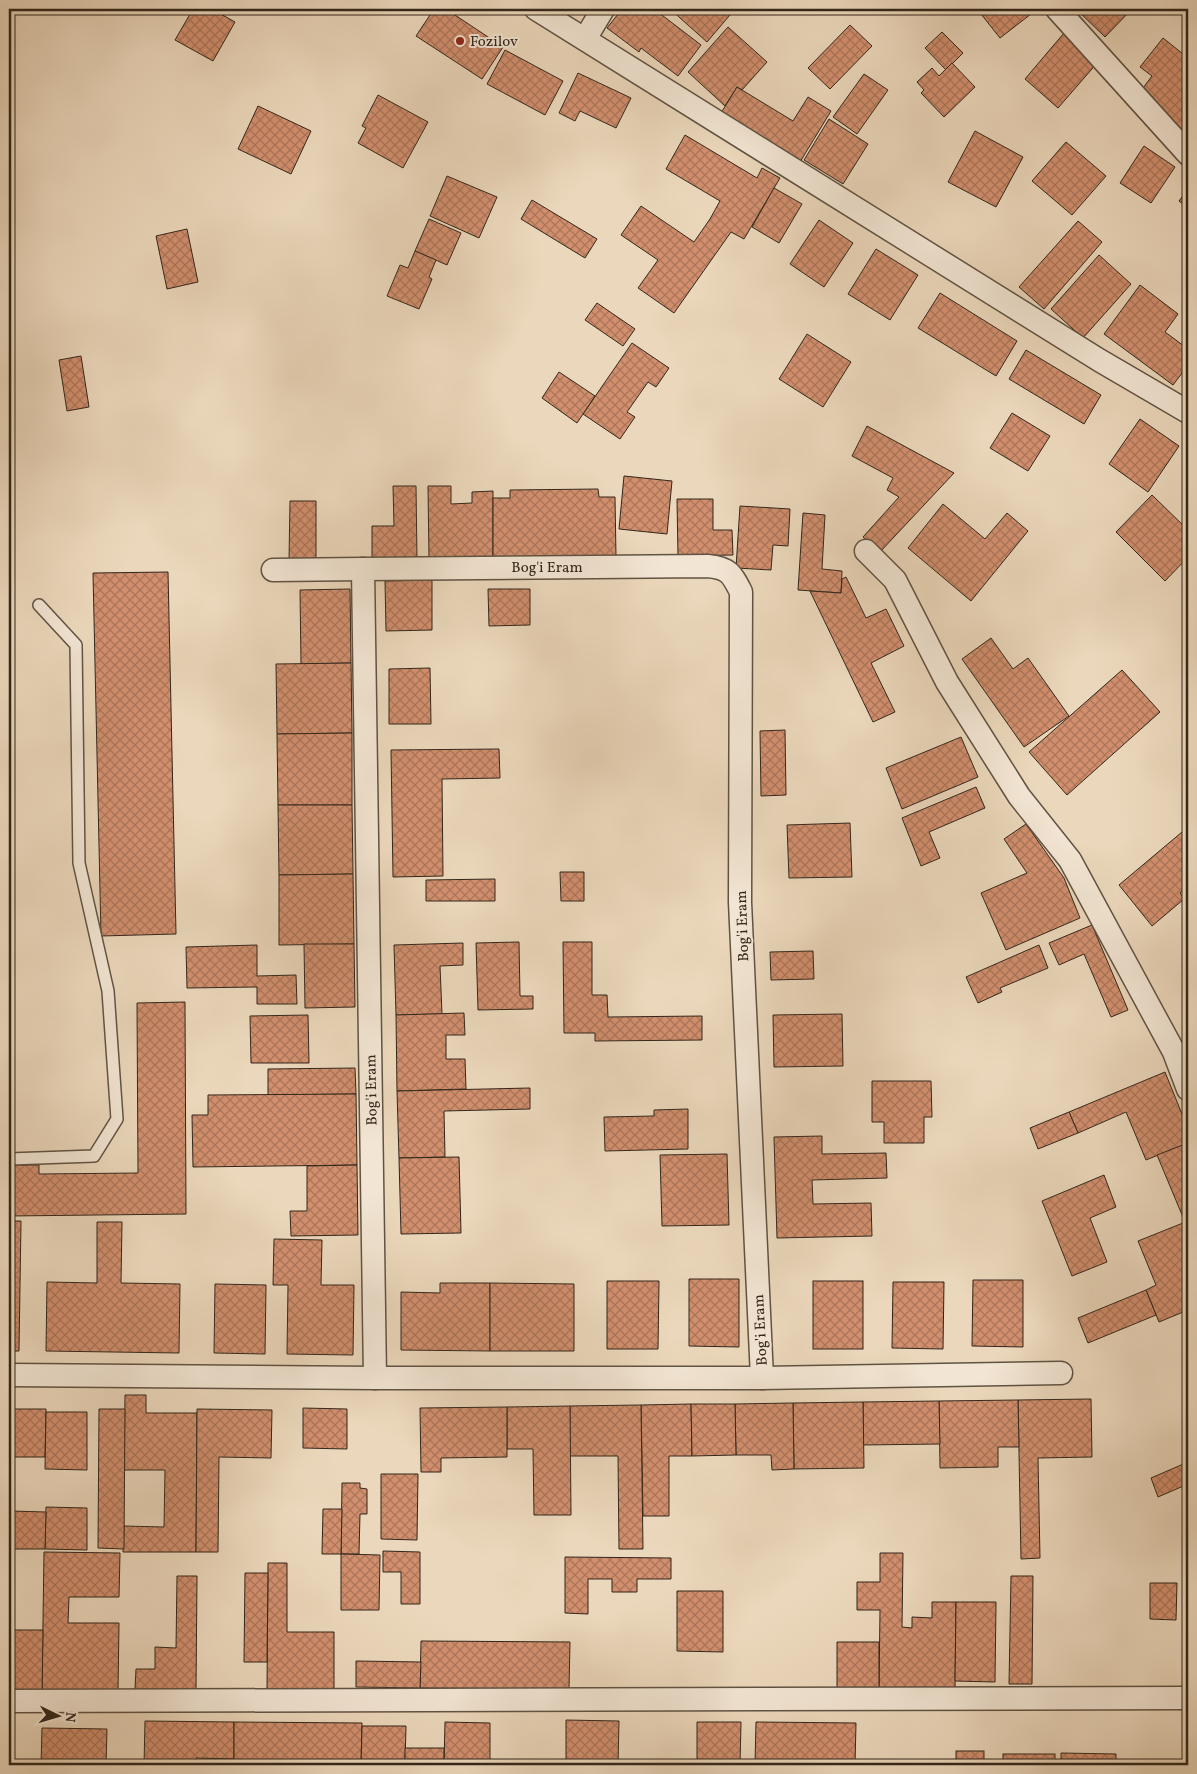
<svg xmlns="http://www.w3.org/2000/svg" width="1197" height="1774" viewBox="0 0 1197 1774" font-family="Vollkorn,serif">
  <defs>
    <pattern id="building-cross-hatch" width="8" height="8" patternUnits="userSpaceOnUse" patternTransform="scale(1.25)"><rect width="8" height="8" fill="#d28f6e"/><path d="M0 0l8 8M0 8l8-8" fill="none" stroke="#ab755a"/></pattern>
  </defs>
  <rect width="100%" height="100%" fill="#ebd7bb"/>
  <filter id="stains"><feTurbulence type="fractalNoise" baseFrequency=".004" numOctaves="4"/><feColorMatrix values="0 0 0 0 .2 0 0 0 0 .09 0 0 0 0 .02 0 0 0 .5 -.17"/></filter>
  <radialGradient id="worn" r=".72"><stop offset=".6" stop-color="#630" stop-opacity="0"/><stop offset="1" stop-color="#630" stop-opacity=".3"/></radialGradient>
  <!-- building -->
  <g fill="url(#building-cross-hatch)" stroke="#32271b">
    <polygon points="193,9 212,9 235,22 213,61 175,40"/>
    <polygon points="434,9 446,9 503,47 482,79 416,36"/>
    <polygon points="622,9 654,9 701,45 678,76 641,48 639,52 607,28"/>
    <polygon points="670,9 735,9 707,42"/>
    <polygon points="977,9 1026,9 1031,14 1000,38"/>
    <polygon points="1076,9 1132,9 1105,37"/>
    <polygon points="850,25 872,46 830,89 808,68"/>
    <polygon points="728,27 767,62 742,90 737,87 725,106 688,72"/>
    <polygon points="942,32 963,53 946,70 925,48"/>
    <polygon points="1064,33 1098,62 1058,108 1025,79"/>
    <polygon points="1163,38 1188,58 1188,125 1183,132 1137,96 1152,76 1140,67"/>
    <polygon points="505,50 563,81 545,115 487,84"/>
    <polygon points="952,63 975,87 944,117 921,93 924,90 917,82 932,68 939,76"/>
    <polygon points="578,73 631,98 616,128 580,111 575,121 559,113"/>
    <polygon points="864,74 888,90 857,134 833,117"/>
    <polygon points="737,87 793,121 808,97 831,111 800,162 721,113"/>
    <polygon points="378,95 428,122 403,168 358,143 366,128 362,126"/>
    <polygon points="258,106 311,131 291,174 238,149"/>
    <polygon points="829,119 868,144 843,184 804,160"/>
    <polygon points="975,131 1023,157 996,207 948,182"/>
    <polygon points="685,135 757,178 762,168 780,178 744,239 731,232 674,313 638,288 658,260 621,235 641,206 694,242 710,219 720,201 666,169"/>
    <polygon points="1066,142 1106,176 1072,215 1032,181"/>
    <polygon points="1144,146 1175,167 1151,203 1120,183"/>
    <polygon points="447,176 497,197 479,238 430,216"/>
    <polygon points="774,188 802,204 779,243 752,227"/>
    <polygon points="1188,189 1188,208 1179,201"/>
    <polygon points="532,200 597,239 585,258 521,219"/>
    <polygon points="429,219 461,233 447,265 415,251"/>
    <polygon points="819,220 853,243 824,287 790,264"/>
    <polygon points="1078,221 1102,242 1044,309 1019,287"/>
    <polygon points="187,229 198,282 167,289 156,236"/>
    <polygon points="876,249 918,275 890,320 848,294"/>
    <polygon points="415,251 436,260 429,277 432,279 419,309 387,296 400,265 408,268"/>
    <polygon points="1099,255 1131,284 1083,338 1051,309"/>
    <polygon points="1140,285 1178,314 1165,332 1188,349 1188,365 1173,385 1104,334"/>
    <polygon points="940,293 1017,341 996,376 918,328"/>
    <polygon points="597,303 635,329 623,346 585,320"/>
    <polygon points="807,334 851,362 823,407 779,379"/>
    <polygon points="632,343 669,368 656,387 648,382 627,412 635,417 620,439 583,414"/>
    <polygon points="1026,350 1101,395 1084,424 1009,379"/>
    <polygon points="81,356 89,407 67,411 59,360"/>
    <polygon points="559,372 595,396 577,423 542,398"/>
    <polygon points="1012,413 1050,436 1028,471 990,448"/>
    <polygon points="1140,419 1179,446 1148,492 1109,464"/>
    <polygon points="867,426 954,473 880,552 863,537 899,497 887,490 893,478 852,456"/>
    <polygon points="624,476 672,481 667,534 619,529"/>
    <polygon points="393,486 416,486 417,561 372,561 372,526 394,526"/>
    <polygon points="428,486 451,486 451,504 472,503 472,492 493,491 493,559 429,559"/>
    <polygon points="598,489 599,497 615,497 616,557 493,559 493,498 510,498 510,490"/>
    <polygon points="1152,495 1188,530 1188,557 1165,581 1116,532"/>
    <polygon points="677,499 713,499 713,530 732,530 733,555 678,556"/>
    <polygon points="290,501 316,501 316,560 289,560"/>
    <polygon points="943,504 985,539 1007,513 1028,531 971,601 908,548"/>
    <polygon points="740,506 790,509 788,546 773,545 771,570 736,568"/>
    <polygon points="803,513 825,515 822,569 842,571 841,593 798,590"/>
    <polygon points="168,572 176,934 101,936 93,573"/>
    <polygon points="846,577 866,618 886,609 904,646 871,663 895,712 873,722 810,591 841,593 842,579"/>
    <polygon points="432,580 432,630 386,631 385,581"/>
    <polygon points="350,589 351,663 301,664 300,590"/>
    <polygon points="488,589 530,589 530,625 489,626"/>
    <polygon points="991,638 1013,669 1028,658 1069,716 1024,747 962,659"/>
    <polygon points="351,663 352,733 277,734 276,664"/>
    <polygon points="430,668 431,724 389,724 389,669"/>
    <polygon points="1122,670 1160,712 1067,795 1029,752"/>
    <polygon points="785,730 786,795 761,796 760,731"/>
    <polygon points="352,733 352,805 278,805 277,734"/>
    <polygon points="961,737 978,777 902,809 886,768"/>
    <polygon points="499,749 500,778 442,779 443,876 393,877 391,750"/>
    <polygon points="976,787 985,808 929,832 940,858 921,866 902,818"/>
    <polygon points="278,805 352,805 353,874 279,875"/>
    <polygon points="850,823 852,877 789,878 787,825"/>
    <polygon points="1026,824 1064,878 1080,918 1006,950 981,893 1027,873 1004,839"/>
    <polygon points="1188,827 1188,886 1180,893 1184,899 1152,926 1119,885"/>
    <polygon points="560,872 584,872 584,901 561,901"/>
    <polygon points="353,874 354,944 279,945 279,875"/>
    <polygon points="495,879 495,901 426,901 426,880"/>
    <polygon points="1092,925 1128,1010 1111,1017 1084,954 1059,965 1049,943"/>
    <polygon points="519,942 520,996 533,996 533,1009 478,1010 476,943"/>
    <polygon points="563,942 592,942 592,995 607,995 608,1017 702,1016 702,1040 595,1041 595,1033 564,1033"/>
    <polygon points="463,943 463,965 440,966 442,1014 396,1015 394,945"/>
    <polygon points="304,944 354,944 355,1007 305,1008"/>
    <polygon points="257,945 257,976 296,975 297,1004 257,1004 257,987 187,988 186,947"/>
    <polygon points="1039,945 1048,968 1000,988 1002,992 978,1003 966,977"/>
    <polygon points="813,951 814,979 771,980 770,952"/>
    <polygon points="185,1002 186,1214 9,1216 9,1165 39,1165 39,1174 138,1173 137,1003"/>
    <polygon points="464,1013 465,1035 446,1035 446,1059 465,1059 466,1089 397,1091 396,1015"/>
    <polygon points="842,1014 843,1066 774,1067 773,1015"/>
    <polygon points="308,1015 309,1063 251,1063 250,1016"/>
    <polygon points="355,1068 356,1094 268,1095 268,1069"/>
    <polygon points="1165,1072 1188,1129 1188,1143 1146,1160 1126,1112 1078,1133 1069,1112"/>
    <polygon points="872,1081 931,1081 932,1117 924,1117 924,1143 884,1143 884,1122 872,1122"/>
    <polygon points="530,1088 530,1109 444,1111 445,1157 399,1158 397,1091"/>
    <polygon points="356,1094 357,1165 193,1167 192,1115 208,1115 208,1095"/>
    <polygon points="688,1109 688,1149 605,1151 604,1117 654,1116 654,1110"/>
    <polygon points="1069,1112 1078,1133 1038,1149 1030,1128"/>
    <polygon points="822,1136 822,1154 886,1153 887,1178 812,1180 813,1204 871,1203 872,1236 777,1238 774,1137"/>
    <polygon points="1188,1143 1188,1221 1185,1222 1157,1155"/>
    <polygon points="727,1154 729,1225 662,1226 660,1155"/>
    <polygon points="459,1157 461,1233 401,1234 399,1158"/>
    <polygon points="357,1165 358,1235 291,1236 290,1211 307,1211 307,1166"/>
    <polygon points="1104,1175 1116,1207 1090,1218 1107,1262 1072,1276 1042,1201"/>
    <polygon points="9,1221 21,1221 19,1351 9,1351"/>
    <polygon points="1188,1221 1188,1310 1159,1322 1146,1290 1156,1285 1138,1241"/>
    <polygon points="97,1222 122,1222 121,1283 180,1284 179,1353 46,1351 47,1282 97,1283"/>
    <polygon points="274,1239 322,1240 321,1285 354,1285 353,1355 287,1354 288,1285 273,1285"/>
    <polygon points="689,1279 739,1279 739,1347 689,1346"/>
    <polygon points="973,1280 1023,1280 1023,1347 972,1346"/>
    <polygon points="607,1281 659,1281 658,1349 607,1349"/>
    <rect x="813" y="1281" width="50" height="68"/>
    <polygon points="893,1282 944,1282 943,1349 892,1348"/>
    <polygon points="440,1283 490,1283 490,1351 401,1350 401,1292 440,1293"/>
    <polygon points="490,1283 574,1284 574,1351 490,1351"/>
    <polygon points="215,1284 266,1285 265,1354 214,1353"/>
    <polygon points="1146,1290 1156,1315 1088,1343 1078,1318"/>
    <polygon points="125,1395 146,1395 146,1413 197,1413 196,1552 123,1552 124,1526 164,1527 165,1470 124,1470"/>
    <polygon points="1091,1399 1092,1457 1038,1458 1040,1558 1021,1559 1018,1400"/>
    <polygon points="1018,1400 1019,1447 998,1447 998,1467 940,1468 939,1401"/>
    <polygon points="939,1401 940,1444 863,1445 863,1402"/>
    <polygon points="863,1402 864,1468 794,1469 793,1403"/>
    <polygon points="793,1403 794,1469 772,1470 771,1455 736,1455 735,1404"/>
    <polygon points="691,1404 692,1456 669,1456 669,1516 643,1516 641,1405"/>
    <polygon points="691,1404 735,1404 736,1455 692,1456"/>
    <polygon points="641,1405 643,1549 619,1549 618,1456 570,1456 570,1406"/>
    <polygon points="570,1406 571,1515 534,1515 533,1449 507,1449 507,1407"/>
    <polygon points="507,1407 507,1457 441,1458 441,1472 421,1472 420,1408"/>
    <polygon points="303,1408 347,1409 347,1449 303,1448"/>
    <polygon points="10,1409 46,1409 45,1457 10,1457"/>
    <polygon points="99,1409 125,1409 124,1549 98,1548"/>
    <polygon points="197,1409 272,1410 271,1458 219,1457 218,1552 196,1552"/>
    <polygon points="46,1412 87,1412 87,1470 45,1469"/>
    <polygon points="1188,1462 1188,1484 1158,1497 1151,1478"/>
    <polygon points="381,1474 418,1474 417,1540 381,1539"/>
    <polygon points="342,1483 360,1483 360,1488 367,1489 367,1514 360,1514 359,1554 341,1554"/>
    <polygon points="46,1507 87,1508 87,1550 45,1549"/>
    <polygon points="323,1509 342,1509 341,1554 322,1554"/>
    <polygon points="10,1511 46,1512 45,1549 10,1549"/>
    <polygon points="383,1551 420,1552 420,1604 401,1604 401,1572 383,1572"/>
    <polygon points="44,1552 120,1553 119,1597 69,1597 68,1623 119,1623 118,1691 42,1690"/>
    <polygon points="880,1553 903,1553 902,1627 912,1628 912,1617 932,1618 932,1602 956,1602 955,1689 879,1689 880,1610 857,1610 857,1582 880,1582"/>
    <polygon points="341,1554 380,1555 379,1610 341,1610"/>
    <polygon points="565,1557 671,1558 671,1579 637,1579 637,1592 612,1592 612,1579 588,1579 588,1614 565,1613"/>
    <polygon points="268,1563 287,1563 287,1632 334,1632 334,1691 267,1690"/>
    <polygon points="245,1573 268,1573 267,1662 244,1662"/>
    <polygon points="177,1576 197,1576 196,1690 135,1689 136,1669 155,1669 155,1647 176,1648"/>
    <polygon points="1011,1576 1033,1576 1032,1684 1009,1684"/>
    <polygon points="1150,1583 1177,1583 1176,1620 1150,1619"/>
    <polygon points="677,1591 723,1591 723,1652 677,1651"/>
    <polygon points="956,1602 996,1602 995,1682 955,1681"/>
    <polygon points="9,1630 43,1630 42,1694 9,1694"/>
    <polygon points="421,1641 570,1642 569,1689 420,1688"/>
    <polygon points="837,1642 879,1642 879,1689 837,1688"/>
    <rect x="1184" y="1657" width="4" height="28"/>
    <polygon points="356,1661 421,1662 420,1688 356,1687"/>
    <polygon points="566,1720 619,1721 618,1765 566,1765"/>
    <polygon points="145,1721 234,1722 234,1759 196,1758 196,1765 144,1765"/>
    <polygon points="234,1722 362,1723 361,1765 234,1764"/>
    <polygon points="445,1722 490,1723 490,1765 444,1765"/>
    <polygon points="697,1722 741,1722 740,1765 697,1765"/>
    <polygon points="756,1722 856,1723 855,1765 755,1765"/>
    <polygon points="362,1726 406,1726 405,1765 361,1765"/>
    <polygon points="42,1728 107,1729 106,1765 41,1765"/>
    <rect x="405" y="1748" width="39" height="17"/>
    <rect x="956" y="1751" width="28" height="14"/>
    <polygon points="1061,1753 1116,1754 1116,1765 1061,1765"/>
    <rect x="1003" y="1754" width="52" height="11"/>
  </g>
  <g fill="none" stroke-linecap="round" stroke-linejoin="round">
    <defs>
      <polyline id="service" points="9,1159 94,1156 117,1119 108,991 79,863 76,645 39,605"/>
      <g id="minor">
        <polyline points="536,9 1099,360 1188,412"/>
        <polyline points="1057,9 1188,154"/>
        <polyline points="585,39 603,9"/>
        <polyline points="866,551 895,580 947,682 1019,796 1070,860 1174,1052 1188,1089"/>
        <polyline points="273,570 363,569"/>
        <polyline points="9,1375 375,1378 762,1378 1061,1373"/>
        <path d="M375 1378 363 569 708 566C729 568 732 574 741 592L740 902 762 1378"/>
        <polyline points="9,1701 1188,1698"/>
      </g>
    </defs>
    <!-- service casing -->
    <use href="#service" stroke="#605343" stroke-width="14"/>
    <!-- minor casing -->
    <use href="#minor" stroke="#605343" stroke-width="25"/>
    <!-- service -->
    <use href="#service" stroke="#f2e5d3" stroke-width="11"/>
    <!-- minor -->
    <use href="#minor" stroke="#f2e5d3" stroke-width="22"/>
  </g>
  <!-- markers -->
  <circle fill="#8f2418" stroke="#f2e5d3" stroke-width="2" cx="460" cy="41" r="5"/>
  <g text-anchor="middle" stroke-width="4" stroke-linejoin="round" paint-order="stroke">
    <!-- poi labels -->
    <g font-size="15" fill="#32271b" stroke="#f2e5d3" text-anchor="start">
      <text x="470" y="46">Fozilov</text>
    </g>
    <!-- street labels -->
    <g font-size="15" fill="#32271b" stroke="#f2e5d3">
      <text x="547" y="572">Bog'i Eram</text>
      <text transform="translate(742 926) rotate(-92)" y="5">Bog'i Eram</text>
      <text transform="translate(371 1090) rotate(-91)" y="5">Bog'i Eram</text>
      <text transform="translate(760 1330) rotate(-93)" y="5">Bog'i Eram</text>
    </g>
  </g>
  <!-- margin -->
  <rect width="1197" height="1774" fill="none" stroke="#ebd7bb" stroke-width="30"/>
  <rect x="10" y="10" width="1177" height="1754" fill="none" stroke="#32271b" stroke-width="2.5"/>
  <rect x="15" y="15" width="1167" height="1744" fill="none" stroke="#32271b"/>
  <!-- north arrow -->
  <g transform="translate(58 1716) rotate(95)" stroke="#f2e5d3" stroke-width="4" paint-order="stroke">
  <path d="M0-4L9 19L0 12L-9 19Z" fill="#32271b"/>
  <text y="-8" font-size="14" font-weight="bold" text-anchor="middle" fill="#32271b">N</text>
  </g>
  <rect width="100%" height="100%" filter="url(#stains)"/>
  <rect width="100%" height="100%" fill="url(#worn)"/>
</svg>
